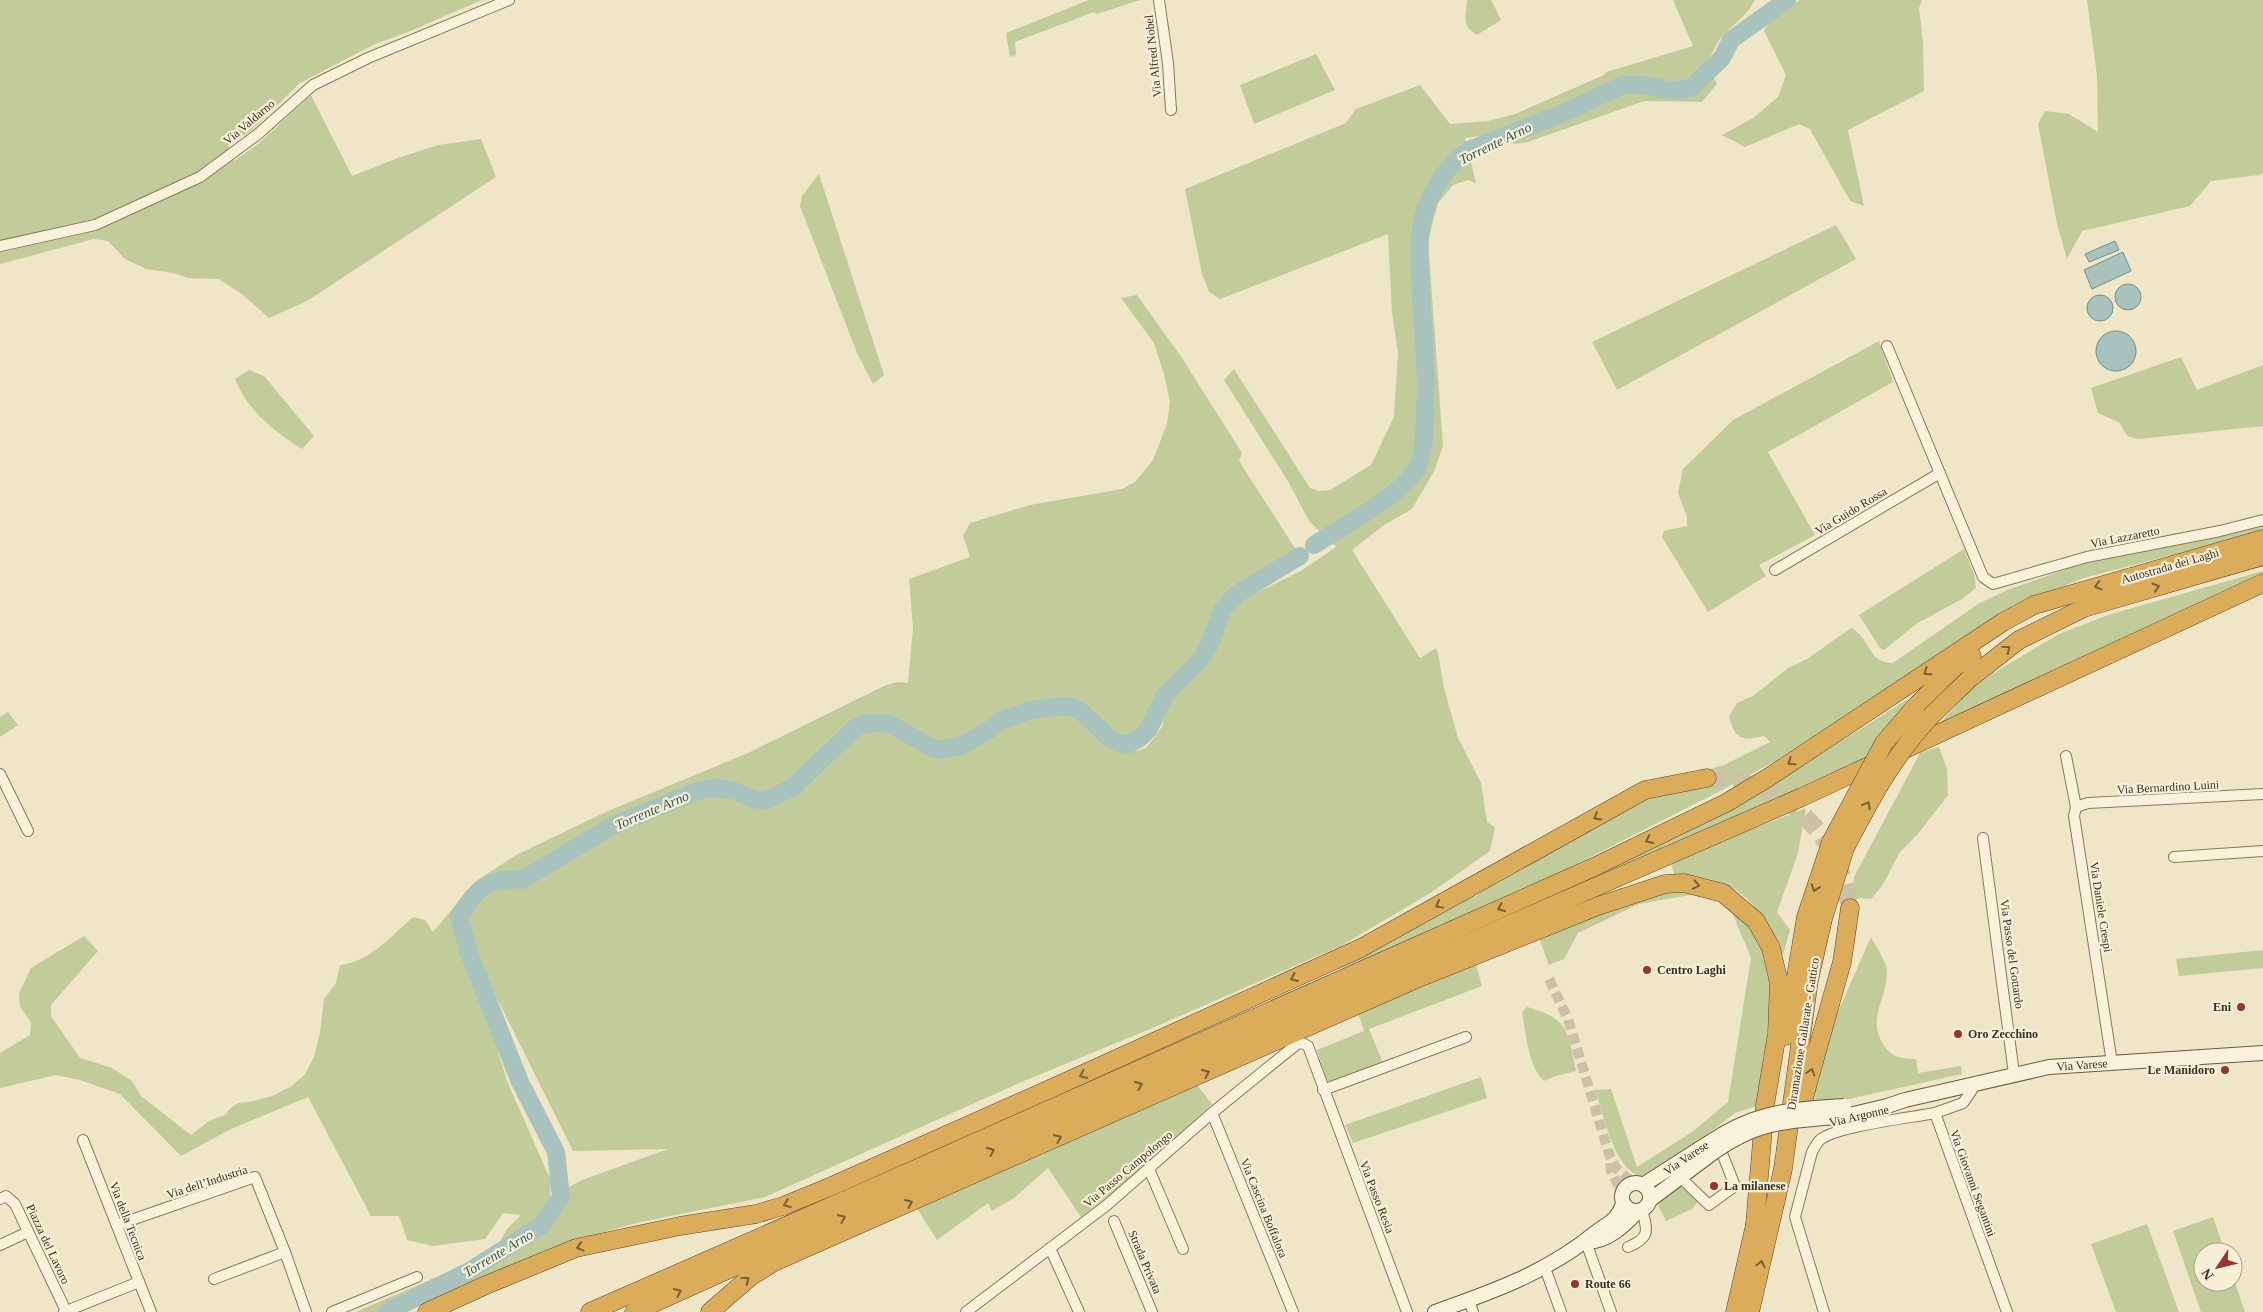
<svg xmlns="http://www.w3.org/2000/svg" width="2263" height="1312" viewBox="0 0 2263 1312" font-family="Georgia,serif">
  <rect width="100%" height="100%" fill="#eee6c7"/>
  <!-- green -->
  <g fill="#c2cc9b" fill-rule="evenodd">
    <polygon points="0,0 482,0 408,32 373,45 300,83 251,131 228,145 234,161 258,144 311,95 352,176 398,158 438,145 481,139 496,177 307,301 269,318 243,295 219,279 188,278 173,273 146,269 125,259 108,241 94,239 0,264"/>
    <polygon points="1089,0 1140,0 1097,14 1094,12 1015,42 1016,55 1010,57 1006,33"/>
    <path d="M1467 0H1491L1501 20 1477 35C1461 26 1466 17 1467 0Z"/>
    <path d="M1673 0H1755L1749 10 1719 40 1706 65 1717 84 1702 102 1644 101 1528 142 1515 144 1490 135 1465 138 1476 183 1468 180 1453 185 1438 203 1428 241 1443 446 1434 471 1412 509 1384 525 1352 550 1420 658 1436 648 1438 653 1444 688 1458 738 1481 783 1487 822 1495 827 1490 851 1432 892 1341 946 1157 1026 1017 1084 765 1197 641 1222 604 1232 511 1265 406 1312H356L494 1252 507 1229 521 1215 503 1213 485 1239 433 1246 407 1240 399 1216H371L308 1097 231 1129 181 1156 120 1094 80 1080 56 1075 0 1088V1053L30 1035 31 1022 20 1007 19 993 31 968 84 936 98 951 51 1005V1016L80 1058 112 1068 132 1081 141 1096 191 1135 209 1121 227 1114 228 1110 238 1103 254 1101 272 1096 292 1086 305 1074 314 1057 320 1033 324 999 336 983 340 965C370 962 391 936 413 917L425 920 433 932 469 889 484 876 516 855 608 811 748 753 886 685 898 682 908 683 913 628 909 579 970 557 963 536 970 523 1030 505 1122 489 1135 482 1153 460 1167 424 1170 402 1164 374 1154 343 1121 298 1137 295 1182 358 1242 453 1239 461 1298 553 1267 574 1249 581 1221 598 1198 654 1175 679 1163 684 1156 697 1151 714 1135 735H1123L1108 730 1092 714 1079 705 1044 704 1007 716 1006 721 1063 711 1084 718 1095 726 1109 741 1132 752 1146 748 1162 727 1168 703 1212 653 1235 603 1301 571 1336 547 1309 521 1289 483 1224 380 1234 369 1310 488 1318 491 1330 490 1371 465 1394 417 1398 353 1392 313 1388 234 1220 299 1209 292 1202 274 1185 189 1346 123 1356 109 1420 85 1450 124 1488 121 1515 114 1604 75 1606 72 1693 46ZM472 948 573 1151 668 1149 582 1180 550 1197 551 1181 507 1081 493 1036 461 953Z"/>
    <polygon points="1800,0 1922,0 1919,8 1923,42 1924,91 1848,130 1864,206 1850,201 1810,129 1799,124 1745,147 1722,135 1753,118 1778,97 1786,75 1764,31 1771,17"/>
    <polygon points="2087,0 2263,0 2263,173 2259,175 2211,181 2190,206 2082,231 2067,259 2057,224 2038,124 2045,111 2069,114 2098,132 2097,76"/>
    <polygon points="1316,54 1335,90 1254,124 1240,85"/>
    <polygon points="819,174 884,375 873,384 857,353 800,206 802,196"/>
    <polygon points="1836,225 1856,259 1617,390 1592,342"/>
    <polygon points="1879,341 1893,382 1768,452 1815,535 1759,565 1766,576 1708,612 1662,537 1664,531 1687,526 1687,517 1678,493 1683,469 1733,420"/>
    <polygon points="2181,357 2197,390 2263,365 2263,426 2138,439 2127,436 2120,423 2098,413 2091,388"/>
    <path d="M249 370 264 376 314 436 302 449C275 432 247 410 235 379Z"/>
    <path d="M2263 524V531L2084 578 2030 600 1788 754 1722 790 1567 869 1483 909 1338 970 1473 893 1475 897 1490 884 1538 860 1643 797 1706 783 1710 769 1724 765 1770 742 1764 736C1742 742 1734 738 1729 716L1737 703 1753 696 1788 668 1807 659 1851 628C1871 638 1867 663 1893 663L1978 604 2007 590 2075 566Z"/>
    <polygon points="1964,549 1974,574 1976,588 1962,599 1916,624 1884,650 1880,648 1859,615"/>
    <polygon points="2263,571 2263,578 2060,667 1937,729 1936,727 1968,692 1990,675 2059,634 2111,614"/>
    <path d="M1906 700 1909 704 1885 731 1861 763 1605 875 1602 871C1707 819 1809 764 1906 700Z"/>
    <polygon points="8,712 18,725 0,737 0,717"/>
    <polygon points="1939,747 1947,769 1948,795 1917,835 1900,852 1882,886 1871,899 1857,898 1852,892 1854,877 1920,753"/>
    <path d="M1806 808 1798 853 1777 912 1790 930 1783 955C1755 898 1740 879 1674 874L1671 864 1697 851Z"/>
    <polygon points="1671,889 1696,894 1639,904 1578,933 1564,959 1549,965 1539,938 1640,896"/>
    <path d="M1729 905 1741 911 1760 939 1769 966 1771 999 1760 1105 1735 1113 1657 1173C1653 1174 1646 1176 1642 1176 1615 1173 1603 1112 1595 1090L1611 1089 1637 1167 1692 1132 1728 1102 1751 958Z"/>
    <path d="M1871 937C1875 945 1888 964 1887 972 1887 998 1867 1019 1883 1044 1891 1057 1901 1059 1916 1059L1918 1073 1961 1066 1962 1074 1831 1103 1808 1102 1833 1023Z"/>
    <polygon points="2263,950 2263,968 2179,976 2176,959"/>
    <polygon points="1476,965 1482,986 1369,1029 1383,1063 1331,1082 1326,1079 1317,1050 1364,1031 1358,1013"/>
    <path d="M1527 1007C1569 1018 1568 1032 1576 1071L1556 1076 1544 1081C1528 1066 1526 1034 1522 1012Z"/>
    <polygon points="1481,1077 1487,1098 1353,1143 1345,1125"/>
    <polygon points="1197,1085 1212,1104 1133,1177 1081,1217 1048,1168 1014,1198 992,1211 988,1203 937,1240 916,1207"/>
    <polygon points="1679,1185 1699,1200 1692,1209 1666,1221 1658,1205"/>
    <polygon points="2213,1217 2225,1252 2203,1252 2203,1282 2233,1282 2233,1276 2245,1312 2201,1312 2173,1231"/>
    <polygon points="2147,1224 2179,1312 2116,1312 2091,1244"/>
  </g>
  <!-- water -->
  <g fill="#a8c2bd" stroke="#6f918b">
    <polygon points="2115,241 2119,250 2089,262 2085,254"/>
    <polygon points="2123,252 2131,271 2092,289 2084,270"/>
    <circle cx="2128" cy="297" r="13"/>
    <circle cx="2100" cy="308" r="13"/>
    <circle cx="2116" cy="351" r="20"/>
  </g>
  <g fill="none" stroke-linecap="round" stroke-linejoin="round">
    <!-- river -->
    <g stroke="#a8c2bd" stroke-width="18">
      <path d="M1314 545C1343 526 1400 497 1417 468 1425 453 1424 432 1425 416 1427 375 1424 335 1421 294 1420 268 1417 240 1424 214 1431 190 1448 164 1469 150L1561 114 1623 85H1641L1675 91 1692 87 1722 58 1731 40 1787 0"/>
      <path d="M387 1312 471 1270 541 1226 561 1197 556 1152 520 1082 469 953 459 917C475 890 488 876 522 880L612 826 697 791 711 788 732 790 754 799 764 801 792 788 855 728 864 724 877 723 890 724 930 747 939 750 961 746 992 728 1000 721 1028 711 1061 706 1072 707 1083 713 1109 738 1118 743 1129 744 1140 738 1149 729 1165 695 1198 662 1209 646 1222 610 1237 594 1300 556"/>
    </g>
    <!-- minor-tunnel -->
    <g stroke="#cac1a6" stroke-width="10" stroke-dasharray="10 5" stroke-linecap="butt">
      <polyline points="1549,979 1568,1019 1610,1157 1617,1169 1633,1183"/>
      <polyline points="1610,1163 1611,1171 1622,1193"/>
    </g>
    <!-- motorway-tunnel -->
    <path stroke="#cac1a6" stroke-width="18" stroke-dasharray="18 9" stroke-linecap="butt" d="M1707 778C1731 781 1756 784 1779 793 1785 795 1791 803 1796 808 1831 840 1840 862 1850 908"/>
    <defs>
      <g id="minor">
        <polyline points="1159,0 1168,63 1171,110"/>
        <polyline points="0,246 95,225 200,177 258,134 313,85 368,58 509,0"/>
        <polyline points="1887,346 1983,577 1993,584 2087,557 2220,531 2263,520"/>
        <polyline points="1775,570 1940,473"/>
        <polyline points="2066,756 2076,807 2074,816 2112,1063"/>
        <polyline points="0,774 28,831"/>
        <polyline points="2076,807 2088,803 2263,794"/>
        <polyline points="1983,838 2014,1074"/>
        <polyline points="2174,857 2263,851"/>
        <polyline points="1976,1084 1963,1103 1935,1113 2007,1312"/>
        <polyline points="1323,1090 1466,1037"/>
        <polyline points="1212,1113 1293,1312"/>
        <polyline points="83,1140 151,1312"/>
        <polyline points="1149,1169 1183,1249"/>
        <polyline points="1680,1177 1709,1205 1735,1186 1720,1148"/>
        <polyline points="0,1199 6,1196 15,1204 66,1311"/>
        <polyline points="1114,1221 1152,1312"/>
        <polyline points="117,1225 255,1177 285,1252 306,1312"/>
        <polyline points="1586,1242 1611,1312"/>
        <polyline points="0,1245 28,1232"/>
        <path d="M1628 1247C1650 1238 1648 1231 1642 1210"/>
        <polyline points="1050,1248 1079,1312"/>
        <polyline points="1545,1268 1561,1312"/>
        <polyline points="214,1279 285,1252"/>
        <polyline points="1469,1300 1473,1312"/>
        <polyline points="64,1312 139,1282"/>
        <polyline points="332,1312 417,1277"/>
        <polyline points="966,1312 1107,1205 1212,1113 1297,1044 1302,1043 1308,1046 1407,1312"/>
        <path d="M1824 1312 1795 1217 1812 1152C1815 1147 1817 1142 1821 1139 1839 1126 1909 1118 1935 1113"/>
      </g>
      <g id="secondary">
        <polyline points="1845,1116 1887,1106 1905,1100 2049,1067 2263,1053"/>
        <circle cx="1636" cy="1197" r="14"/>
        <polyline points="1643,1185 1707,1144"/>
        <polyline points="1650,1200 1714,1152"/>
        <path d="M1586 1242C1607 1242 1624 1226 1638 1211"/>
        <path d="M1435 1312C1492 1292 1548 1272 1595 1233 1609 1222 1616 1222 1623 1204"/>
      </g>
      <g id="motorway">
        <polyline points="1969,679 2019,640 2084,608 2263,556"/>
        <polyline points="1916,706 1954,668 1972,656"/>
        <polyline points="1786,1036 1806,917 1831,842"/>
        <polyline points="1801,1108 1842,962 1850,908"/>
        <polyline points="427,1312 486,1285 576,1248 680,1226 756,1214 783,1206 832,1186 1070,1080 1361,948 1645,790 1707,778"/>
        <polyline points="590,1312 918,1168 1594,867 1668,831 1726,803 1769,777 2003,622 2034,605 2263,539"/>
        <polyline points="634,1312 1031,1133 1802,797 2263,583"/>
        <polyline points="710,1312 750,1277 774,1262 1414,980 1598,906 1665,884 1684,883 1723,893 1756,921 1771,948 1779,983 1777,1034 1765,1105 1754,1236"/>
        <polyline points="1735,1312 1755,1225"/>
        <polyline points="1750,1312 1783,1169 1809,980 1823,919 1845,848"/>
      </g>
    </defs>
    <!-- minor casing -->
    <use href="#minor" stroke="#8a785d" stroke-width="12"/>
    <!-- secondary casing -->
    <use href="#secondary" stroke="#6c5940" stroke-width="16"/>
    <!-- motorway casing -->
    <use href="#motorway" stroke="#584630" stroke-width="19"/>
    <!-- minor -->
    <use href="#minor" stroke="#f9f2db" stroke-width="10"/>
    <!-- secondary -->
    <use href="#secondary" stroke="#f9f2db" stroke-width="14"/>
    <!-- motorway -->
    <use href="#motorway" stroke="#dbad5a" stroke-width="18"/>
    <defs>
      <g id="secondary-bridge">
        <path d="M1707 1144C1755 1111 1788 1110 1844 1106"/>
        <path d="M1714 1152C1762 1118 1790 1122 1845 1116"/>
      </g>
      <g id="motorway-bridge">
        <polyline points="1831,842 1884,743 1916,706"/>
        <path d="M1845 848C1869 802 1894 755 1930 717 1943 704 1956 692 1969 679"/>
      </g>
    </defs>
    <!-- secondary-bridge casing -->
    <use href="#secondary-bridge" stroke="#6c5940" stroke-width="16" stroke-linecap="butt"/>
    <!-- motorway-bridge casing -->
    <use href="#motorway-bridge" stroke="#584630" stroke-width="19" stroke-linecap="butt"/>
    <!-- secondary-bridge -->
    <use href="#secondary-bridge" stroke="#f9f2db" stroke-width="14"/>
    <!-- motorway-bridge -->
    <use href="#motorway-bridge" stroke="#dbad5a" stroke-width="18"/>
  </g>
  <!-- one-way arrows -->
  <defs><path id="oneway-chevron" d="M-2-3.5L2.5 0L-2 3.5" fill="none" stroke-width="1.6" stroke-linecap="round" stroke-linejoin="round" transform="scale(1.25)"/></defs>
  <g stroke="#7a6137">
    <use href="#oneway-chevron" transform="translate(2098 586) rotate(164)"/>
    <use href="#oneway-chevron" transform="translate(2156 587) rotate(-16)"/>
    <use href="#oneway-chevron" transform="translate(2007 649) rotate(-38)"/>
    <use href="#oneway-chevron" transform="translate(1927 672) rotate(146)"/>
    <use href="#oneway-chevron" transform="translate(1791 762) rotate(147)"/>
    <use href="#oneway-chevron" transform="translate(1867 805) rotate(-62)"/>
    <use href="#oneway-chevron" transform="translate(1597 817) rotate(150)"/>
    <use href="#oneway-chevron" transform="translate(1649 840) rotate(155)"/>
    <use href="#oneway-chevron" transform="translate(1696 885) rotate(11)"/>
    <use href="#oneway-chevron" transform="translate(1815 888) rotate(109)"/>
    <use href="#oneway-chevron" transform="translate(1439 905) rotate(151)"/>
    <use href="#oneway-chevron" transform="translate(1501 908) rotate(156)"/>
    <use href="#oneway-chevron" transform="translate(1294 978) rotate(155)"/>
    <use href="#oneway-chevron" transform="translate(1811 1072) rotate(-74)"/>
    <use href="#oneway-chevron" transform="translate(1206 1073) rotate(-24)"/>
    <use href="#oneway-chevron" transform="translate(1083 1075) rotate(155)"/>
    <use href="#oneway-chevron" transform="translate(1139 1085) rotate(-24)"/>
    <use href="#oneway-chevron" transform="translate(1058 1138) rotate(-24)"/>
    <use href="#oneway-chevron" transform="translate(991 1151) rotate(-24)"/>
    <use href="#oneway-chevron" transform="translate(909 1203) rotate(-24)"/>
    <use href="#oneway-chevron" transform="translate(787 1204) rotate(159)"/>
    <use href="#oneway-chevron" transform="translate(842 1218) rotate(-24)"/>
    <use href="#oneway-chevron" transform="translate(580 1247) rotate(165)"/>
    <use href="#oneway-chevron" transform="translate(1761 1264) rotate(-77)"/>
    <use href="#oneway-chevron" transform="translate(746 1280) rotate(-37)"/>
    <use href="#oneway-chevron" transform="translate(678 1292) rotate(-24)"/>
  </g>
  <!-- markers -->
  <g fill="#98352d" stroke="#f6efd7" stroke-width="2">
    <circle cx="1647" cy="970" r="5"/>
    <circle cx="2241" cy="1007" r="5"/>
    <circle cx="1958" cy="1034" r="5"/>
    <circle cx="2225" cy="1070" r="5"/>
    <circle cx="1714" cy="1186" r="5"/>
    <circle cx="1575" cy="1284" r="5"/>
  </g>
  <g text-anchor="middle" stroke-width="4.5" stroke-linejoin="round" paint-order="stroke">
    <!-- street labels -->
    <g font-size="12" fill="#3a2f20" stroke="#f6efd7">
      <text transform="translate(1153 56) rotate(-96)" y="4">Via Alfred Nobel</text>
      <text transform="translate(249 122) rotate(-40)" y="4">Via Valdarno</text>
      <text transform="translate(1851 511) rotate(-31)" y="4">Via Guido Rossa</text>
      <text transform="translate(2125 537) rotate(-11)" y="4">Via Lazzaretto</text>
      <text transform="translate(2170 566) rotate(-16)" y="4">Autostrada dei Laghi</text>
      <text transform="translate(2168 787) rotate(-3)" y="4">Via Bernardino Luini</text>
      <text transform="translate(2101 907) rotate(81)" y="4">Via Daniele Crespi</text>
      <text transform="translate(2012 954) rotate(82)" y="4">Via Passo del Gottardo</text>
      <text transform="translate(1803 1034) rotate(-81)" y="4">Diramazione Gallarate - Gattico</text>
      <text transform="translate(2082 1065) rotate(-4)" y="4">Via Varese</text>
      <text transform="translate(1859 1116) rotate(-13)" y="4">Via Argonne</text>
      <text transform="translate(1686 1158) rotate(-34)" y="4">Via Varese</text>
      <text transform="translate(1128 1169) rotate(-40)" y="4">Via Passo Campolongo</text>
      <text transform="translate(207 1182) rotate(-18)" y="4">Via dell’Industria</text>
      <text transform="translate(1973 1183) rotate(70)" y="4">Via Giovanni Segantini</text>
      <text transform="translate(1377 1197) rotate(69)" y="4">Via Passo Resia</text>
      <text transform="translate(1264 1208) rotate(68)" y="4">Via Cascina Boffalora</text>
      <text transform="translate(128 1221) rotate(69)" y="4">Via della Tecnica</text>
      <text transform="translate(48 1244) rotate(65)" y="4">Piazza del Lavoro</text>
      <text transform="translate(1145 1262) rotate(67)" y="4">Strada Privata</text>
    </g>
    <!-- poi labels -->
    <g font-size="12" font-weight="bold" fill="#3a2f20" stroke="#f6efd7" text-anchor="start">
      <text x="1657" y="974">Centro Laghi</text>
      <text x="2231" y="1011" text-anchor="end">Eni</text>
      <text x="1968" y="1038">Oro Zecchino</text>
      <text x="2215" y="1074" text-anchor="end">Le Manidoro</text>
      <text x="1724" y="1190">La milanese</text>
      <text x="1585" y="1288">Route 66</text>
    </g>
    <!-- water labels -->
    <g font-size="14" font-style="italic" fill="#30595a" stroke="#f6efd7">
      <text transform="translate(1495 143) rotate(-26)" y="5">Torrente Arno</text>
      <text transform="translate(652 810) rotate(-23)" y="5">Torrente Arno</text>
      <text transform="translate(498 1253) rotate(-31)" y="5">Torrente Arno</text>
    </g>
  </g>
  <!-- north arrow -->
  <g transform="translate(2218 1267) rotate(235)"><circle r="24" fill="#f6efd7" stroke="#aba28e"/>
  <path d="M0-4L9 19L0 12L-9 19Z" fill="#98352d"/>
  <text y="-8" font-size="14" font-weight="bold" text-anchor="middle" fill="#3a2f20">N</text>
  </g>
</svg>
